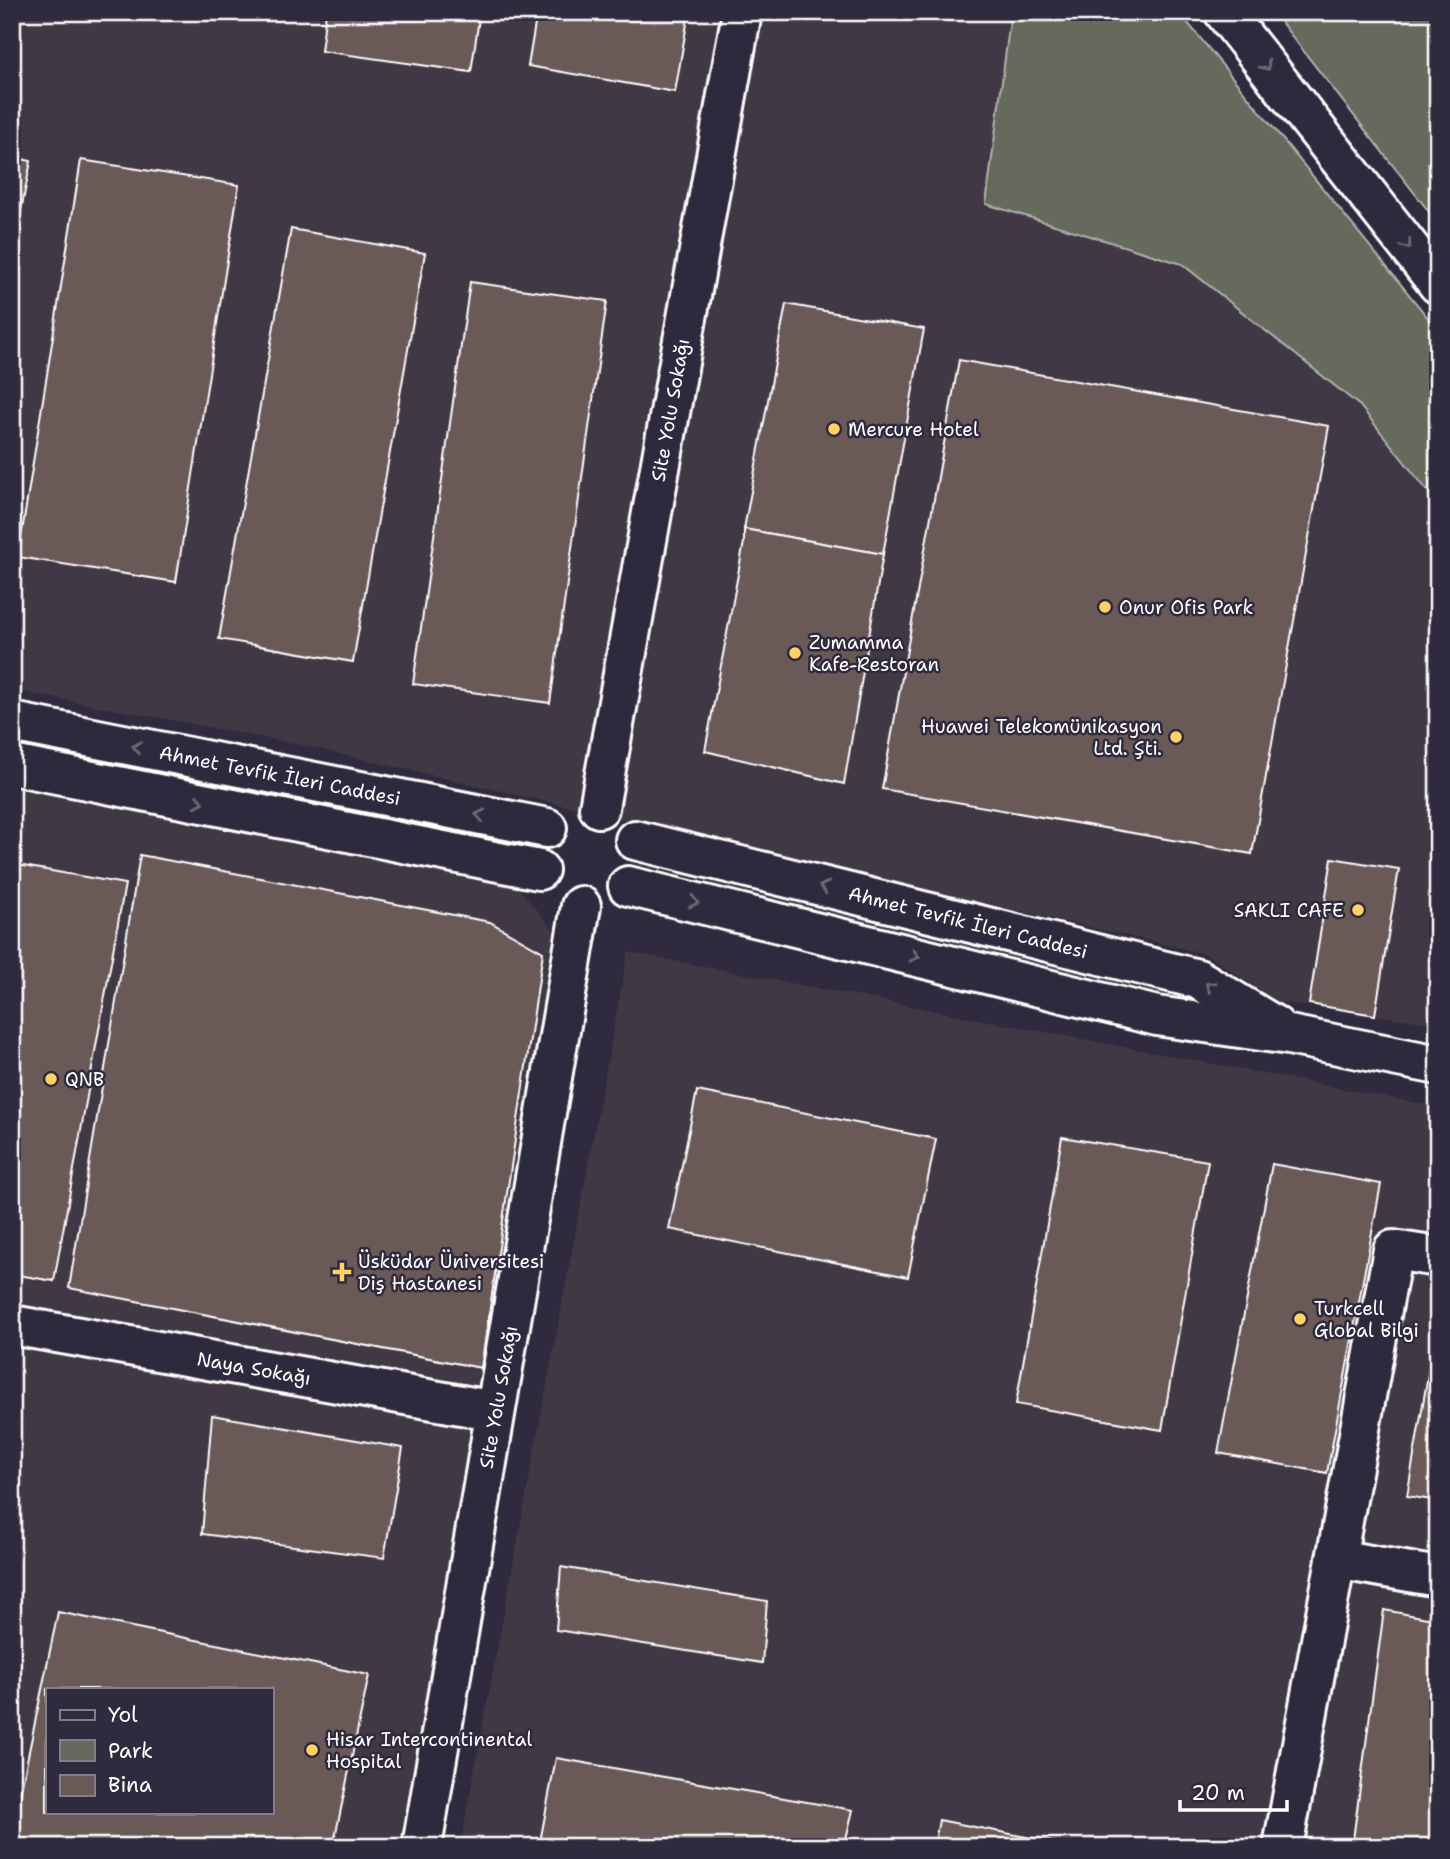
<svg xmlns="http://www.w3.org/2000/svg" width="1450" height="1859" viewBox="0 0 1450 1859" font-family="'Shantell Sans',sans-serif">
  <rect width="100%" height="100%" fill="#2f2a3d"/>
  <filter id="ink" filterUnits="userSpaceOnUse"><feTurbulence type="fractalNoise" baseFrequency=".0143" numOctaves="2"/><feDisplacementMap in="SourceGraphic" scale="14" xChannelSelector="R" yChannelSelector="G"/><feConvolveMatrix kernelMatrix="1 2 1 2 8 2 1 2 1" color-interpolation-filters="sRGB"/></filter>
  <g filter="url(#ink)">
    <!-- built -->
    <g fill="#403845" fill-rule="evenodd">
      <polygon points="12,12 1011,12 986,204 1182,264 1360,406 1438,504 1438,1024 1278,1002 1206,954 297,744 12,690"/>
      <path d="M12 787 517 886 555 932 424 1847H12ZM47 1689H271V1812H47Z"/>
      <polygon points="628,952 1438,1107 1438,1847 460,1847"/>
    </g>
    <!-- green -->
    <g fill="#656a5c" stroke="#b2b4ae" stroke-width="2">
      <polygon points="1011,12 1179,12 1438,330 1438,504 1360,406 1182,264 986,204"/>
      <polygon points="1273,12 1438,12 1438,223"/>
    </g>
    <!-- building -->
    <g fill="#695a58" stroke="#fff" stroke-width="2" fill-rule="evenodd">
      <polygon points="326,12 480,12 471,72 321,51"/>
      <polygon points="537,12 689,12 675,92 528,66"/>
      <polygon points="12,157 31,161 12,255"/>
      <polygon points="81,160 239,185 176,582 18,557"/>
      <polygon points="291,229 425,253 353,662 219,639"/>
      <polygon points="470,282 607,301 550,703 413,684"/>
      <polygon points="786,304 924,329 883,554 744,529"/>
      <polygon points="959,360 1329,426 1252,854 882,789"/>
      <polygon points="744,529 883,554 844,784 705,751 744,542"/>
      <polygon points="140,855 490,922 543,952 481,1368 69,1288"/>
      <polygon points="1332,858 1399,869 1375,1015 1309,1004"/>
      <polygon points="12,864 125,884 54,1281 12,1274"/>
      <polygon points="697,1091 936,1139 908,1277 669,1229"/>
      <polygon points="1062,1137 1208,1161 1162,1430 1016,1404"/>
      <polygon points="1272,1164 1381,1184 1327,1473 1218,1453"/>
      <polygon points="1438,1317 1438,1501 1407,1496"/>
      <polygon points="212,1415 403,1448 384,1558 202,1534"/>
      <polygon points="561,1567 767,1601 762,1663 556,1630"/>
      <polygon points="1384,1610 1438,1620 1438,1847 1352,1847"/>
      <path d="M58 1612 369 1675 333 1847H12V1833ZM47 1689H271V1812H47Z"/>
      <polygon points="556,1758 853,1810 844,1847 539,1847"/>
      <polygon points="939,1820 1078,1847 934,1847"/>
    </g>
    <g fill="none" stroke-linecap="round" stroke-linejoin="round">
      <defs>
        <g id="minor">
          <polyline points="12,722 547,828"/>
          <polyline points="12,765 539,870"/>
          <polyline points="599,808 742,12"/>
          <polyline points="635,840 1198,979 1275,1026"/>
          <polyline points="628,886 1157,1016 1289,1035 1438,1065"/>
          <polyline points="12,1325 495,1411"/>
          <polyline points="1336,1559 1438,1577"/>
          <polyline points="422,1847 581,906"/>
          <polyline points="1283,1847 1393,1250 1438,1257"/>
        </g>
        <polyline id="highway" points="1224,12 1438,284"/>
      </defs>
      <!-- minor casing -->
      <use href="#minor" stroke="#fff" stroke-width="44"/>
      <!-- highway casing -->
      <use href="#highway" stroke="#fff" stroke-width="44"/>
      <!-- minor -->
      <use href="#minor" stroke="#2f2a3d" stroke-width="38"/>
      <!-- highway -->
      <use href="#highway" stroke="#2f2a3d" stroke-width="38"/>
    </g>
    <!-- one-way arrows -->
    <defs><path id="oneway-chevron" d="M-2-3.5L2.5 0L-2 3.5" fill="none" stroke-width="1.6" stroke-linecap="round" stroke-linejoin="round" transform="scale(1.75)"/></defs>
    <g stroke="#6d6a77">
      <use href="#oneway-chevron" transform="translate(1266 66) rotate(52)"/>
      <use href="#oneway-chevron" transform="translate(1407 245) rotate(52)"/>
      <use href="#oneway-chevron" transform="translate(137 747) rotate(-169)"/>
      <use href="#oneway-chevron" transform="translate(199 802) rotate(11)"/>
      <use href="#oneway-chevron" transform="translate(480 815) rotate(-169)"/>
      <use href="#oneway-chevron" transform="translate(824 887) rotate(-166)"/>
      <use href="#oneway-chevron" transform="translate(694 902) rotate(14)"/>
      <use href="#oneway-chevron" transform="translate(915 956) rotate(14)"/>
      <use href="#oneway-chevron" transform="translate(1210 986) rotate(-148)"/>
    </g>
  </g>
  <!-- markers -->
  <g fill="#ffd166" stroke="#2f2a3d" stroke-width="2.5">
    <circle cx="834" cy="429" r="7"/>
    <circle cx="1105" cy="607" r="7"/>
    <circle cx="795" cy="653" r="7"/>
    <circle cx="1176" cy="737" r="7"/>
    <circle cx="1358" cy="910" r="7"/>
    <circle cx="51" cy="1079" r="7"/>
    <path d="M338.5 1261.5h7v7h7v7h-7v7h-7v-7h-7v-7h7z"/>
    <circle cx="1300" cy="1319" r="7"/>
    <circle cx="312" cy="1750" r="7"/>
  </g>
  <g text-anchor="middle" stroke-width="5" stroke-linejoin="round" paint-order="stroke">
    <!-- street labels -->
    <g font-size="19" fill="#fff" stroke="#2f2a3d">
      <text transform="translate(670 410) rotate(-80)" y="7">Site Yolu Sokağı</text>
      <text transform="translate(280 775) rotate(11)" y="7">Ahmet Tevfik İleri Caddesi</text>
      <text transform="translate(968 922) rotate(14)" y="7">Ahmet Tevfik İleri Caddesi</text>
      <text transform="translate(254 1368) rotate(10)" y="7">Naya Sokağı</text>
      <text transform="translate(498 1397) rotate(-80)" y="7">Site Yolu Sokağı</text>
    </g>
    <!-- poi labels -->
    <g font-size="19" fill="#fff" stroke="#2f2a3d" text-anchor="start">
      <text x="848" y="436">Mercure Hotel</text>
      <text x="1119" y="614">Onur Ofis Park</text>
      <text x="809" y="649">Zumamma<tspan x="809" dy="22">Kafe-Restoran</tspan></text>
      <text x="1162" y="733" text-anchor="end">Huawei Telekomünikasyon<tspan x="1162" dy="22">Ltd. Şti.</tspan></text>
      <text x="1344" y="917" text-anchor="end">SAKLI CAFE</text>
      <text x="65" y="1086">QNB</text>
      <text x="358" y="1268">Üsküdar Üniversitesi<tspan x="358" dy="22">Diş Hastanesi</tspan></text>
      <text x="1314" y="1315">Turkcell<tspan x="1314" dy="22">Global Bilgi</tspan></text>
      <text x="326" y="1746">Hisar Intercontinental<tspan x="326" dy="22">Hospital</tspan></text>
    </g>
  </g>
  <!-- margin -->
  <rect width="1450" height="1859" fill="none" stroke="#2f2a3d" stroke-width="42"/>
  <rect x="21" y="21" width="1408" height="1817" fill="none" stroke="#fff" stroke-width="2.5" filter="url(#ink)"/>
  <!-- legend -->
  <rect x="46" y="1688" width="228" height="126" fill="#2f2a3d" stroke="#827f8b" stroke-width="2"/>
  <rect x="60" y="1710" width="35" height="10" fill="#2f2a3d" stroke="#827f8b" stroke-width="2"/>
  <text x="108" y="1722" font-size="21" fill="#ffffff">Yol</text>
  <rect x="60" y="1740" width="35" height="21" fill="#656a5c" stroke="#827f8b" stroke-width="2"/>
  <text x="108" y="1758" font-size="21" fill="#ffffff">Park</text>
  <rect x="60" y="1775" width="35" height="21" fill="#695a58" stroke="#827f8b" stroke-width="2"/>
  <text x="108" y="1792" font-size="21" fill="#ffffff">Bina</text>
  <!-- scale -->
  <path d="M1180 1800v10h107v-10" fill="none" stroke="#ffffff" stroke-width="3.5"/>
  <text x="1191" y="1800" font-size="21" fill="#ffffff" stroke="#2f2a3d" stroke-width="5" paint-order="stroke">20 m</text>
</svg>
